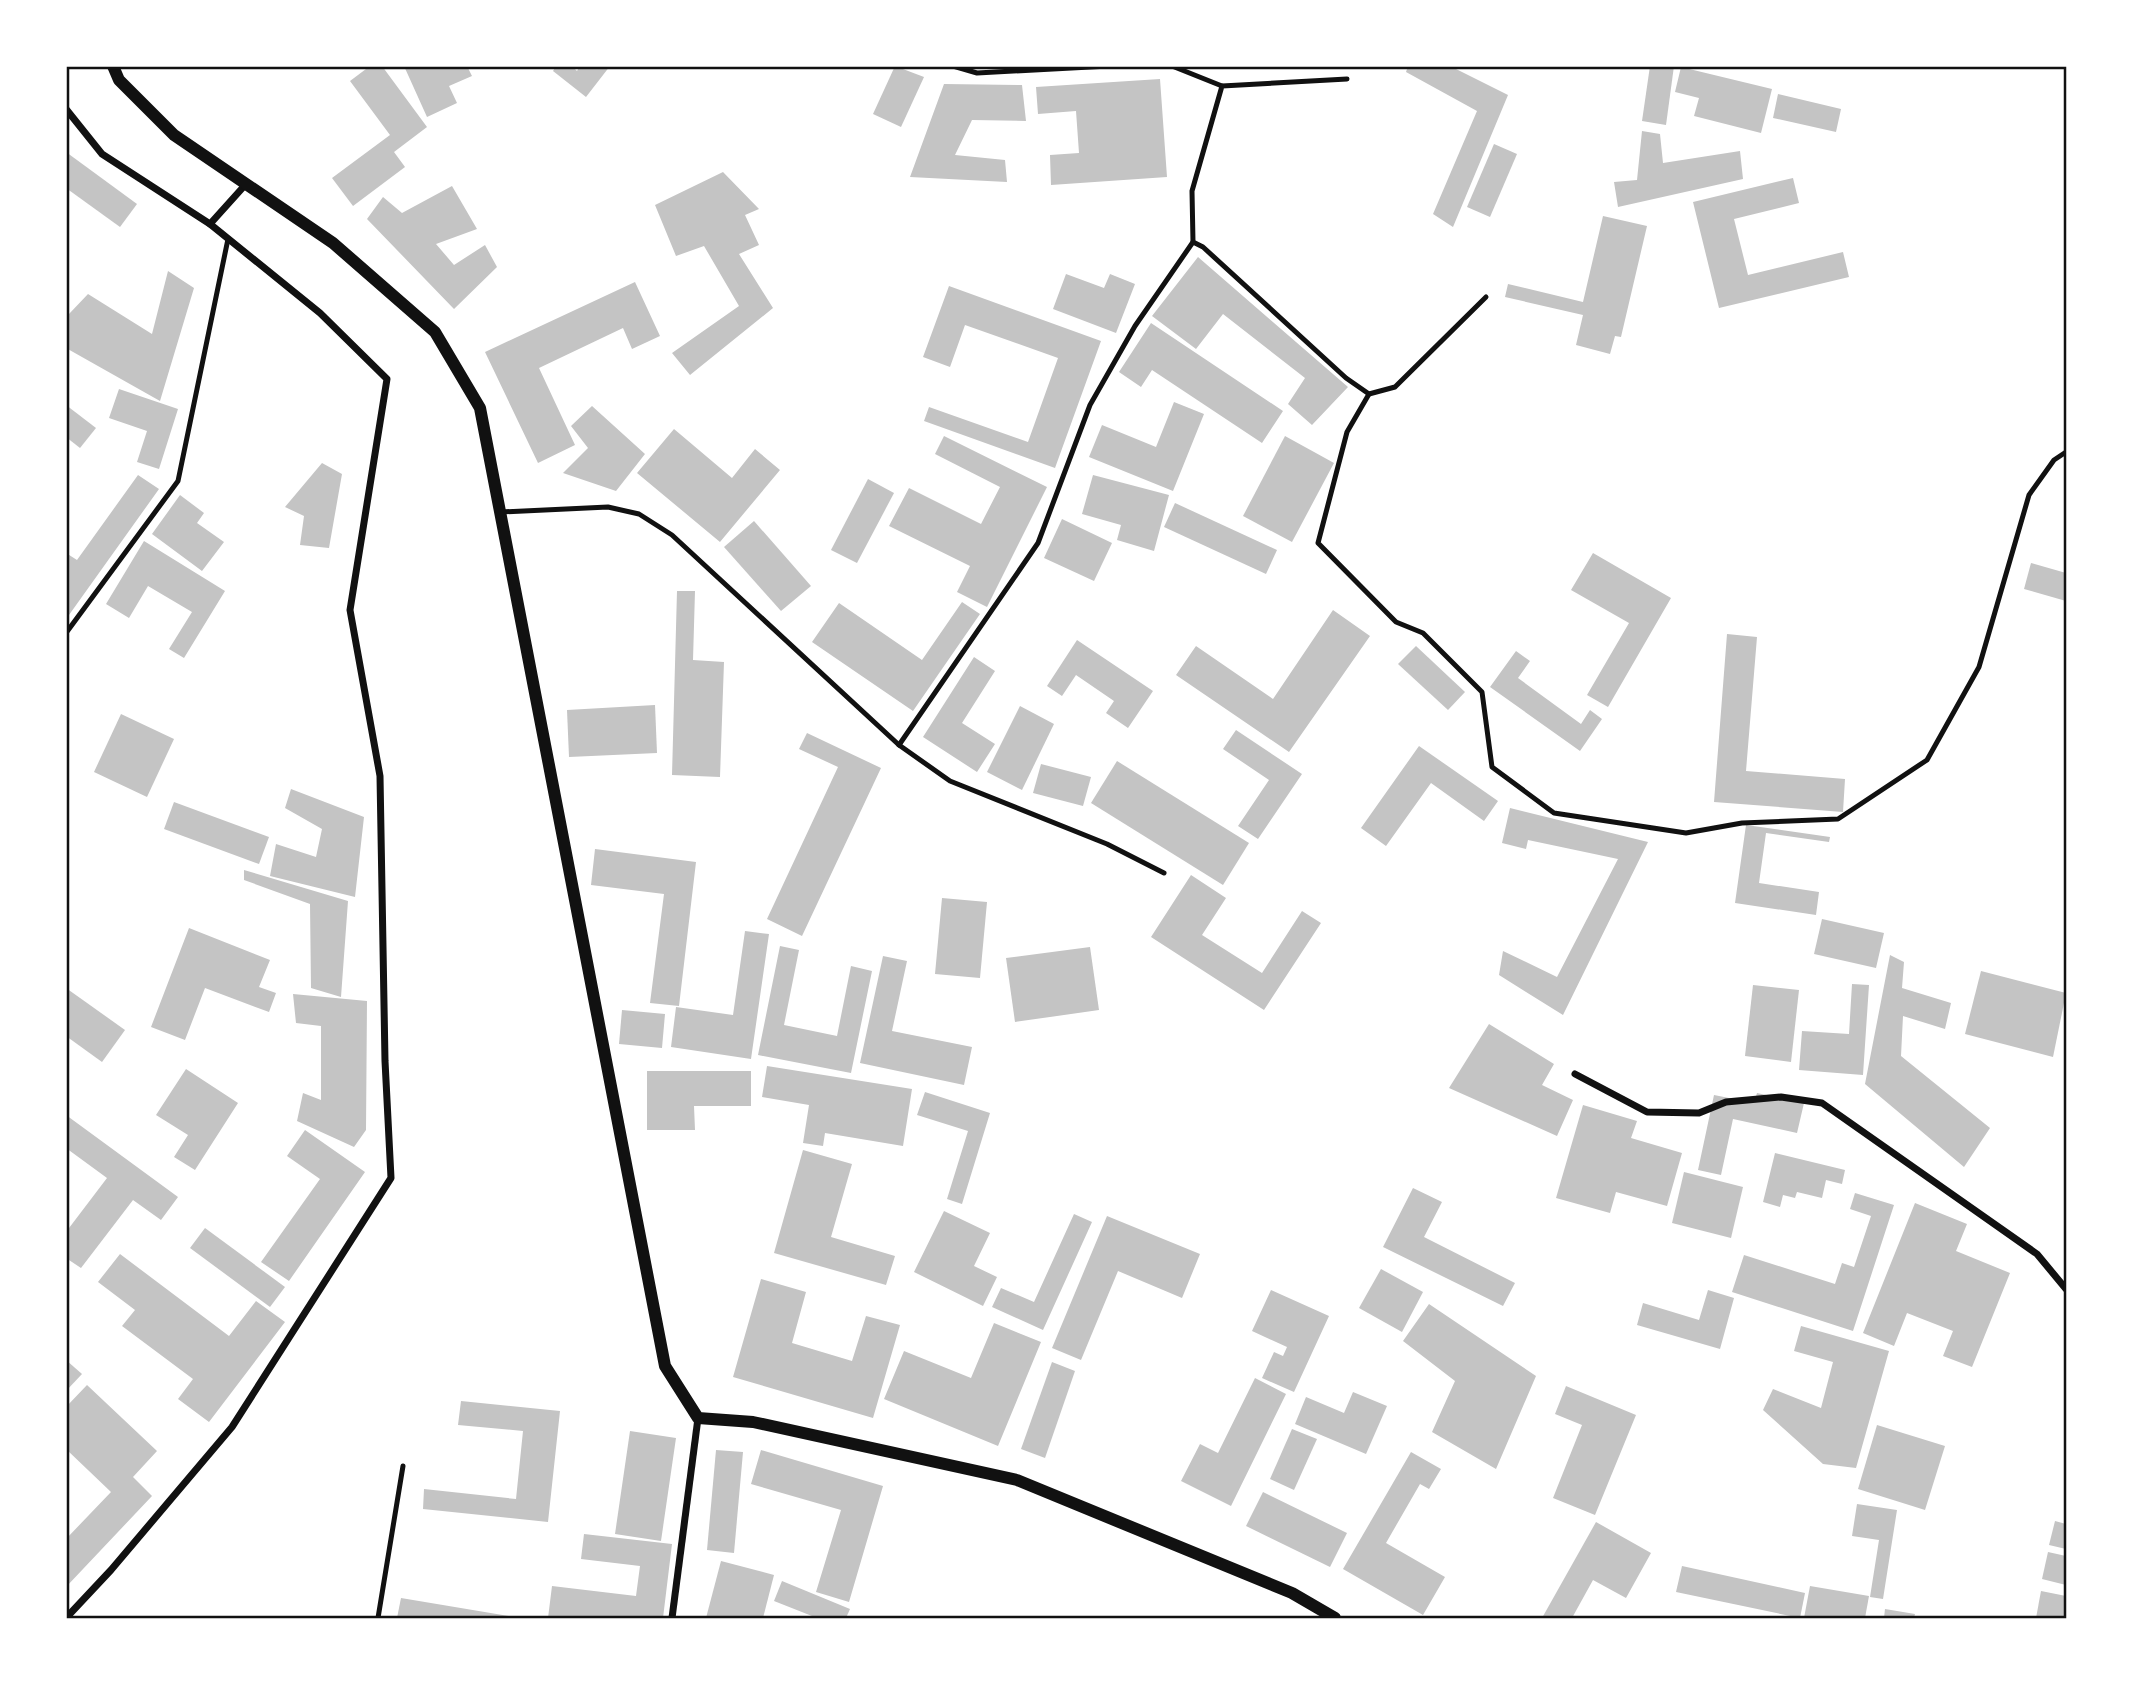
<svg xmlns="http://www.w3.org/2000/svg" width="2133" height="1685" viewBox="0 0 2133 1685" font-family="'Alegreya Sans',sans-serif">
  <rect width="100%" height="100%" fill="#fff"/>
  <!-- building -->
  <g fill="#c4c4c4">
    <polygon points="370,66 382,66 427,127 394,152 405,167 353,206 332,178 390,135 350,81"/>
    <polygon points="404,66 467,66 472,76 449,86 457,103 427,117"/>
    <polygon points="556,66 572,66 577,71 580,66 610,66 586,97 553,71"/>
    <polygon points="895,66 924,77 901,127 873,114"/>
    <polygon points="1408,66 1450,66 1508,95 1453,227 1433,214 1477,111 1406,72"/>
    <polygon points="1650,66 1674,66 1666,125 1642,121"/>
    <polygon points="1681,67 1772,89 1761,133 1694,116 1699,98 1675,92"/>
    <polygon points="1160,79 1167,177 1051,185 1050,155 1079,153 1076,111 1038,114 1036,87"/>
    <polygon points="944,84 1022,85 1026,121 972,120 955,155 1005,160 1007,182 910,177"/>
    <polygon points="1778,94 1841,109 1836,132 1773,118"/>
    <polygon points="1642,131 1660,134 1663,163 1740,151 1743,179 1618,207 1614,182 1637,180"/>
    <polygon points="1494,144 1517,154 1490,217 1467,207"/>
    <polygon points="66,152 137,204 120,227 66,188"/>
    <polygon points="723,172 759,209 745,215 759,245 739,254 773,308 690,375 672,353 739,306 704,246 676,256 655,205"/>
    <polygon points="1793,178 1799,203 1734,219 1748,275 1843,252 1849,277 1719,308 1693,202"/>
    <polygon points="452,186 477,229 436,244 454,265 485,245 497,267 454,309 367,219 383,197 402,213"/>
    <polygon points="1603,216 1647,226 1621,337 1615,336 1610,354 1576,345 1583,315 1505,297 1508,284 1583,302"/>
    <polygon points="1198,257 1348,387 1312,425 1288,404 1305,378 1223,314 1196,349 1152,316"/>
    <polygon points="168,271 194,288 160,401 66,348 66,312 69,314 88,294 152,334"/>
    <polygon points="1066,274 1104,288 1110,274 1135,284 1116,333 1053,309"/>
    <polygon points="635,282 660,336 632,349 623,328 539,368 575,445 538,463 485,352"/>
    <polygon points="949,286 1101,341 1055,468 924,421 929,407 1028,442 1058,358 965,325 950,367 923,357"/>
    <polygon points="1151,323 1283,411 1262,443 1152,370 1141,387 1119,372"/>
    <polygon points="119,389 178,409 159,469 137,462 147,431 109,418"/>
    <polygon points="1174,402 1204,414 1173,491 1089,457 1102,425 1156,447"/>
    <polygon points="66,405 96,428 80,448 66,437"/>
    <polygon points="592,406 645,454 616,491 563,473 588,448 571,426"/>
    <polygon points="674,429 732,478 755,449 780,470 720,542 637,473"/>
    <polygon points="944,436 1047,487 987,607 957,592 970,566 889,526 909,488 981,524 1000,487 935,454"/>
    <polygon points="1285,436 1334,463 1292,542 1243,516"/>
    <polygon points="322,463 342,474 329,548 300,545 304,516 285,507"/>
    <polygon points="138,475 159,489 69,615 66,553 77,560"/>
    <polygon points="1093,475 1169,495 1154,551 1117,540 1121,525 1082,514"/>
    <polygon points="868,479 894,493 857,563 831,550"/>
    <polygon points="180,495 204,513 197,523 224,542 202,571 152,534"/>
    <polygon points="1175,503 1277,550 1266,574 1164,527"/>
    <polygon points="1062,519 1112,543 1094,581 1044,558"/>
    <polygon points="754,521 811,586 781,611 724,547"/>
    <polygon points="144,541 225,591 184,658 169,649 192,612 148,586 129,618 106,604"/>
    <polygon points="1593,553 1671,598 1608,707 1587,695 1629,623 1571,590"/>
    <polygon points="2031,563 2066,573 2066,601 2024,589"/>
    <polygon points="677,591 695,591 693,660 724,662 720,777 672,775"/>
    <polygon points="962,602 980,614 913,711 812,642 839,603 922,660"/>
    <polygon points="1333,610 1370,636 1289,752 1176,675 1196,646 1273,699"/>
    <polygon points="1727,634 1757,637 1746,771 1845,779 1843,812 1714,802"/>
    <polygon points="1077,640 1153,691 1128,728 1106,713 1114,701 1076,675 1062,696 1047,686"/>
    <polygon points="1416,646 1465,692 1448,710 1398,664"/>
    <polygon points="1516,651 1530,661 1518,678 1581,724 1590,710 1602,719 1580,751 1490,687"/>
    <polygon points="974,657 995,671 962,723 995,744 977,772 923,737"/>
    <polygon points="655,705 657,753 569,757 567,710"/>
    <polygon points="1020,706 1054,724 1022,790 987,772"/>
    <polygon points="121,714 174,739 147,797 94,772"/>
    <polygon points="1236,730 1302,774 1258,839 1238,826 1269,780 1223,749"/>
    <polygon points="807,733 881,768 802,936 767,919 838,767 799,749"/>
    <polygon points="1419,746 1498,801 1484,821 1431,783 1386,846 1361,828"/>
    <polygon points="1117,761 1249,843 1223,885 1091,803"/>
    <polygon points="1041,764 1091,777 1083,806 1033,793"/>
    <polygon points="291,789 364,817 355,897 270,876 276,844 316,857 322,829 285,808"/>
    <polygon points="174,802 269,837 259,864 164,829"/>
    <polygon points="1510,808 1648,842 1563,1015 1499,975 1503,951 1557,977 1618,859 1528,840 1526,849 1502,843"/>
    <polygon points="1746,825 1830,837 1829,842 1766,833 1759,883 1819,892 1816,915 1735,903"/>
    <polygon points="595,849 696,862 679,1006 650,1003 664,894 591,885"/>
    <polygon points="244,870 348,901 341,997 311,988 310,904 244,880"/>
    <polygon points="1191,875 1226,898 1202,935 1262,973 1302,911 1321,923 1264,1010 1151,937"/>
    <polygon points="942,898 987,902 980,978 935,974"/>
    <polygon points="1822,919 1884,933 1876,968 1814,954"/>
    <polygon points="189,928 270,960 259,987 276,993 269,1012 205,988 185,1040 151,1027"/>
    <polygon points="745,931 769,934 751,1059 671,1047 676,1007 733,1015"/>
    <polygon points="780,946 799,950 784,1025 837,1036 851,966 872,971 851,1073 758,1055"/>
    <polygon points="1090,947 1099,1010 1015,1022 1006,958"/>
    <polygon points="1890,955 1904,962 1902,988 1951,1003 1945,1029 1903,1016 1901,1056 1990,1128 1964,1167 1865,1084"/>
    <polygon points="883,956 907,961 892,1031 972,1047 964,1085 860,1063"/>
    <polygon points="1981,971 2066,993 2053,1057 1965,1034"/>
    <polygon points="1852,984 1869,985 1863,1075 1799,1070 1802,1031 1849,1034"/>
    <polygon points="1753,985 1799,990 1791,1062 1745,1056"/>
    <polygon points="66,988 125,1030 102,1062 66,1036"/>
    <polygon points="293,994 367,1001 366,1130 354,1147 297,1121 303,1093 321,1100 321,1026 296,1023"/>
    <polygon points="622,1010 665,1014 662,1048 619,1044"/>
    <polygon points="1489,1024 1554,1064 1542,1085 1573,1100 1557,1136 1449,1088"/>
    <polygon points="767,1066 912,1089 903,1146 825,1133 823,1146 803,1143 809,1105 762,1097"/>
    <polygon points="186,1069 238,1103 195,1170 174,1157 188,1135 156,1115"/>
    <polygon points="647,1071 751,1071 751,1106 694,1106 695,1130 647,1130"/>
    <polygon points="925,1092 990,1113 962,1204 947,1199 968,1131 917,1115"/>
    <polygon points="1757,1093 1804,1103 1797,1133 1733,1119 1721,1175 1698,1170 1714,1095 1754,1103"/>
    <polygon points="1583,1105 1637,1121 1631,1138 1682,1153 1667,1206 1616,1192 1610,1213 1556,1198"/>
    <polygon points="66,1115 178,1197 161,1220 133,1200 81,1268 66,1258 66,1232 107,1178 66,1148"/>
    <polygon points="305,1130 365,1172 289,1281 261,1262 320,1179 287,1156"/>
    <polygon points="803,1150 852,1164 831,1237 895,1256 886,1285 774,1253"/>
    <polygon points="1775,1153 1845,1170 1842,1184 1826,1180 1822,1198 1797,1192 1795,1198 1783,1195 1780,1207 1763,1202"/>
    <polygon points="1684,1172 1743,1187 1731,1238 1672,1223"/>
    <polygon points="1413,1188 1442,1202 1424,1237 1515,1283 1503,1306 1383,1247"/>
    <polygon points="1855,1193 1894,1205 1853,1331 1732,1292 1744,1255 1835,1284 1842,1263 1854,1267 1871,1216 1850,1209"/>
    <polygon points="1915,1203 1967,1224 1956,1251 2010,1273 1972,1367 1943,1356 1953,1331 1907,1313 1894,1346 1863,1333"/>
    <polygon points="944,1211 990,1233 974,1266 997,1277 983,1306 914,1272"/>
    <polygon points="1074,1214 1092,1222 1043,1330 992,1307 1001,1288 1034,1302"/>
    <polygon points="1107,1216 1200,1254 1182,1298 1118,1271 1081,1360 1052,1348"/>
    <polygon points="205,1228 285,1287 270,1307 190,1248"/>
    <polygon points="120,1254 229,1336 256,1301 285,1322 209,1422 178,1399 193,1379 122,1326 135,1310 98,1282"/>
    <polygon points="1381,1269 1423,1292 1402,1332 1359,1308"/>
    <polygon points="761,1279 806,1292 792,1343 852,1361 866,1316 900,1325 873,1418 733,1377"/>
    <polygon points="1271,1290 1329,1316 1294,1392 1262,1378 1274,1352 1283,1356 1287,1347 1252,1331"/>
    <polygon points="1708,1290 1734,1298 1720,1349 1637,1325 1643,1303 1699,1320"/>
    <polygon points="1429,1304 1536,1376 1496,1469 1432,1432 1455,1381 1403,1341"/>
    <polygon points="994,1323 1041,1342 998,1446 884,1399 904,1351 971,1378"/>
    <polygon points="1801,1326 1889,1351 1856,1468 1823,1464 1763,1410 1773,1389 1821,1408 1833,1362 1794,1351"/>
    <polygon points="66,1360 82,1374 66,1391"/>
    <polygon points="1052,1362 1075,1371 1045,1458 1021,1449"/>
    <polygon points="1255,1378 1286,1394 1231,1506 1181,1481 1200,1444 1218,1453"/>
    <polygon points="87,1385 157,1451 133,1477 152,1496 66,1587 66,1539 111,1492 66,1449 66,1407"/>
    <polygon points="1566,1386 1636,1415 1595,1515 1553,1498 1582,1425 1555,1414"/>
    <polygon points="1353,1392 1387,1406 1366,1454 1295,1424 1306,1397 1344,1413"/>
    <polygon points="461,1401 560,1411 548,1522 423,1509 424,1489 516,1499 523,1431 458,1425"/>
    <polygon points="1877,1425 1945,1446 1925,1510 1858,1489"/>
    <polygon points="1292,1429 1317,1439 1294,1490 1270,1479"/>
    <polygon points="630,1431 676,1438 661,1541 615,1534"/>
    <polygon points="716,1450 743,1452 734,1553 707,1550"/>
    <polygon points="761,1450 883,1486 849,1602 816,1592 841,1510 751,1484"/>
    <polygon points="1411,1452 1441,1469 1429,1489 1420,1484 1386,1543 1445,1577 1423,1615 1343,1569"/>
    <polygon points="1263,1492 1347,1533 1330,1567 1246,1526"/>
    <polygon points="1857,1504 1897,1510 1883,1599 1870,1597 1879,1540 1852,1536"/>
    <polygon points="2055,1521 2066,1524 2066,1549 2049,1545"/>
    <polygon points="1596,1522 1651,1553 1626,1598 1593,1580 1572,1618 1542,1618"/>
    <polygon points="584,1534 672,1544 663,1618 548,1618 552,1586 636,1596 640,1566 581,1559"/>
    <polygon points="2048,1552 2066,1556 2066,1585 2042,1579"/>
    <polygon points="721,1561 774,1575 763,1618 706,1618"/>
    <polygon points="1682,1566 1805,1593 1800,1618 1676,1592"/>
    <polygon points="782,1581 850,1609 846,1618 817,1618 774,1601"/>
    <polygon points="1810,1586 1869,1596 1865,1618 1804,1618"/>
    <polygon points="2041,1591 2066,1596 2066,1618 2036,1618"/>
    <polygon points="401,1598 514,1617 514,1618 397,1618"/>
    <polygon points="1885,1609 1915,1614 1914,1618 1884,1618"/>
  </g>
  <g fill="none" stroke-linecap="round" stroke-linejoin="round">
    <!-- service -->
    <g stroke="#111" stroke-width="5">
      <polyline points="953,66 977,73 1109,66"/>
      <polyline points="1172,66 1222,86"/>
      <polyline points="1347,79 1222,86 1192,191 1193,242 1203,247 1346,378 1369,394 1347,432 1318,543 1396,622 1423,633 1482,692 1492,767 1554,813 1686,833 1742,823 1838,819 1927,760 1979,667 2029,495 2054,460 2066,452"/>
      <polyline points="1369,394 1395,387 1486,297"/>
      <polyline points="500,512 608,507 639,514 672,535 899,745 950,781 1107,844 1164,873"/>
      <polyline points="66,633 178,481 228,239"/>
      <polyline points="899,745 1038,543 1090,405 1135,326 1193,242"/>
      <polyline points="378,1618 403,1466"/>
    </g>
    <!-- minor -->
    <g stroke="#111" stroke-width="7">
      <polyline points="66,109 102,154 210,224 246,184"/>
      <polyline points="1575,1074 1647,1112 1699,1113 1726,1102 1781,1097 1822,1103 2037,1254 2066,1289"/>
      <polyline points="66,1618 111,1570 232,1427 391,1178 385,1061 380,776 350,610 387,379 320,313 210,224"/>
      <polyline points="672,1618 698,1418"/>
    </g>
    <!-- tertiary -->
    <polyline stroke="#111" stroke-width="12" points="113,66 119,80 174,135 333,243 435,332 480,408 665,1366 698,1418 753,1422 1017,1480 1292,1593 1335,1618"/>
  </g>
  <!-- border -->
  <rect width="2133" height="1685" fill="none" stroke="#ffffff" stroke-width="136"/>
  <rect x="68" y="68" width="1997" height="1549" fill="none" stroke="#111" stroke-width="2.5"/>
</svg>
